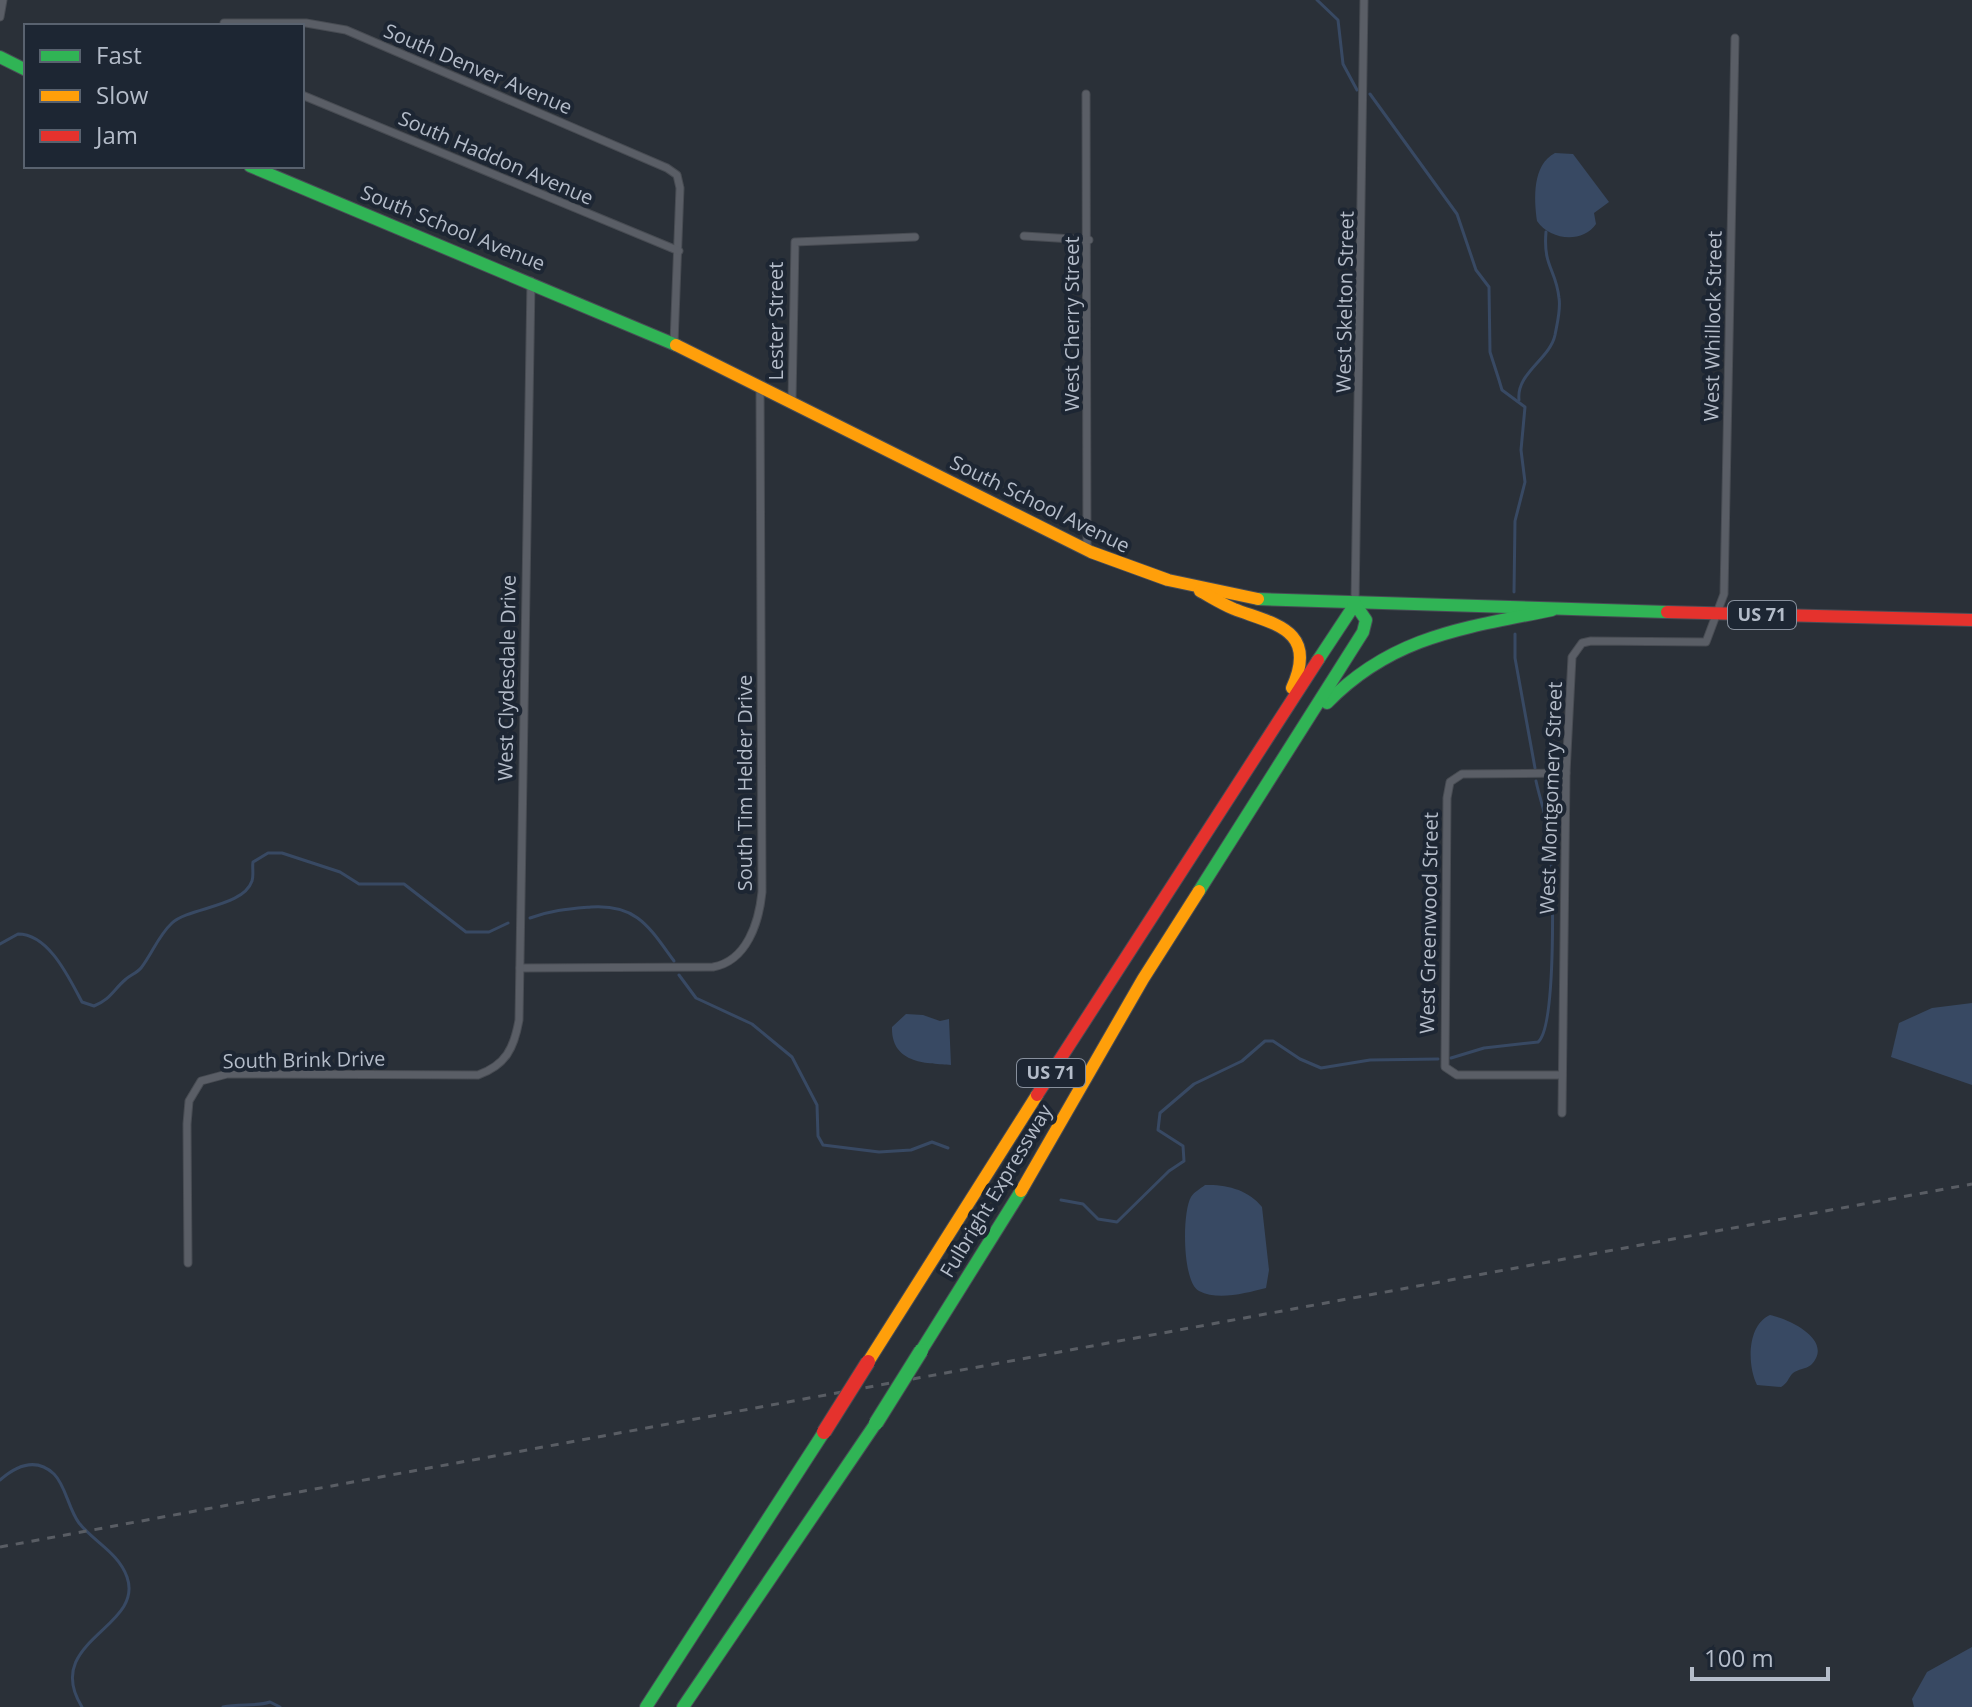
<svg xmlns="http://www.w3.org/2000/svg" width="1972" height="1707" viewBox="0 0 1972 1707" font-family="'Open Sans',sans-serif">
  <rect width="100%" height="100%" fill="#2a3038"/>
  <!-- water -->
  <g fill="#384963">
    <path d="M1555 153 1573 154 1609 202 1594 213 1596 224C1582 244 1550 240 1537 221 1534 199 1532 165 1555 153Z"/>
    <polygon points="1972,1003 1972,1085 1891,1057 1899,1023 1932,1008"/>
    <path d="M906 1014 923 1015 940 1021 949 1019 951 1065C929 1063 891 1065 892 1027Z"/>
    <path d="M1205 1185C1226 1184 1249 1190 1262 1207L1269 1270 1266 1288C1246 1293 1218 1301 1199 1291 1182 1282 1182 1212 1191 1197 1194 1192 1200 1189 1205 1185Z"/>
    <path d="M1770 1315C1789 1319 1835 1340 1811 1365 1806 1369 1798 1369 1793 1373 1788 1378 1788 1383 1781 1387L1757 1385C1747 1365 1747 1325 1770 1315Z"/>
    <polygon points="1972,1647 1972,1707 1914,1707 1912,1699 1927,1672"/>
  </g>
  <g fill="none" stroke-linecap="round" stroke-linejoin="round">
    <!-- stream -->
    <g stroke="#384963" stroke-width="3">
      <polyline points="1317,0 1338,20 1343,64 1357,90"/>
      <polyline points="1370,94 1457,214 1476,270 1489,287 1490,352 1499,380 1502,390 1525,407 1521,450 1525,482 1515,521 1514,592"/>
      <path d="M1519 400C1516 373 1550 359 1555 335 1557 324 1561 310 1559 298 1556 269 1543 267 1546 232"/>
      <polyline points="1515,634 1515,658 1535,768"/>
      <path d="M530 918C552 910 568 909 591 907 637 904 649 927 674 961"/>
      <path d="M0 944 18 934C49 934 69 978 82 1002L94 1006C111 999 113 990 126 979 130 975 137 973 141 968 152 954 158 936 172 923 190 907 243 907 252 881 254 875 252 868 253 862L268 853H282L340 872 359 884H404L466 932H489L508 923"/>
      <polyline points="679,975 696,998 752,1024 792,1057 817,1105 818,1136 823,1145 879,1152 911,1150 932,1142 948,1148"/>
      <path d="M1451 1058 1484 1048 1538 1042C1557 1027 1553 872 1550 841 1548 821 1540 800 1536 781"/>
      <polyline points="1061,1200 1083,1204 1098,1219 1117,1222 1169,1171 1184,1161 1183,1146 1158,1130 1160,1113 1194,1084 1242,1061 1265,1041 1273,1041 1300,1059 1321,1068 1370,1060 1438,1059"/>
      <path d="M0 1480C16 1466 36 1457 54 1474 66 1486 68 1508 79 1523 93 1541 119 1553 127 1577 145 1628 41 1641 82 1707"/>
      <path d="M223 1707C239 1703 255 1707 270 1702L280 1707"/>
    </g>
    <defs>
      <g id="street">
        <polyline points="0,17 3,0"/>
        <polyline points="224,23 306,23 346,30 667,168 677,175 680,188 674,343"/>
        <polyline points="1086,94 1087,552"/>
        <polyline points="302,95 679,251"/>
        <polyline points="1024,236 1089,240"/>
        <polyline points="792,400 795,242 915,237"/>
        <polyline points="1355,604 1364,0"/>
        <path d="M520 968 713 967C747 961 759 922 762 892L760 385"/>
        <polyline points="1562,1075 1457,1075 1445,1067 1447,798 1450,782 1462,774 1566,773"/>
        <polyline points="1562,1113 1566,773 1572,657 1582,643 1591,641 1706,642 1724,594 1735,38"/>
        <path d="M188 1263 187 1124 189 1101 201 1081 227 1074 478 1075C506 1065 514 1048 519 1020L531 281"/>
      </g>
      <g id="fast">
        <polyline points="0,57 26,70"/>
        <polyline points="250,166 676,345"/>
        <polyline points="1258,599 1667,612"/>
        <path d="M1327 703C1392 636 1464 628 1552 610"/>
        <polyline points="1199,891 1363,632 1366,620 1355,604 1318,660"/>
        <polyline points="921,1351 1021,1191"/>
        <polyline points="646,1707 824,1432"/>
        <polyline points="683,1707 876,1423"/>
      </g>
      <g id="slow">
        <polyline points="676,345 1091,552 1168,580 1258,599"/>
        <path d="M1200 591C1211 597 1222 604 1234 609 1273 624 1319 629 1292 688"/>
        <polyline points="1021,1191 1143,979 1199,891"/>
        <polyline points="868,1362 1037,1095"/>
      </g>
      <g id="jam">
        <polyline points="1667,612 1972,620"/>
        <polyline points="1037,1095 1318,660"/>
      </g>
    </defs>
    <!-- street casing -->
    <use href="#street" stroke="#484c53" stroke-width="9"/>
    <!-- fast casing -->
    <use href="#fast" stroke="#484c55" stroke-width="14"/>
    <!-- slow casing -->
    <use href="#slow" stroke="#484c55" stroke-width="14"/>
    <!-- jam casing -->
    <use href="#jam" stroke="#484c55" stroke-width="14"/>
    <!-- street -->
    <use href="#street" stroke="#5a5e66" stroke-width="7"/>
    <!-- fast -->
    <use href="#fast" stroke="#30b455" stroke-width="12"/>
    <!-- slow -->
    <use href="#slow" stroke="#ff9f0a" stroke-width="12"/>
    <!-- jam -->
    <use href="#jam" stroke="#e5322d" stroke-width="12"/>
    <!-- rail -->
    <polyline stroke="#595d64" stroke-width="3" stroke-dasharray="8 8" stroke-linecap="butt" points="0,1547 1972,1184"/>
    <defs>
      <polyline id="fast-bridge" points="876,1423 921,1351"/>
      <polyline id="jam-bridge" points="824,1432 868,1362"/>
    </defs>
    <!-- fast-bridge casing -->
    <use href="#fast-bridge" stroke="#474c53" stroke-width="16" stroke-linecap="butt"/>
    <!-- jam-bridge casing -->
    <use href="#jam-bridge" stroke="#474c53" stroke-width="16" stroke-linecap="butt"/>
    <!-- fast-bridge -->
    <use href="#fast-bridge" stroke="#30b455" stroke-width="14"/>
    <!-- jam-bridge -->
    <use href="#jam-bridge" stroke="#e5322d" stroke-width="14"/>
  </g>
  <g text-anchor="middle" stroke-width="8" stroke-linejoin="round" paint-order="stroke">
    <!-- shield labels -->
    <g fill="#1d2633" stroke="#878f9c" stroke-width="2">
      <rect x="1728" y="601" width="68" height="28" rx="6"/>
      <rect x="1017" y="1059" width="68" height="28" rx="6"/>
    </g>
    <g font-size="18" font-weight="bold" fill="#b4bcc9">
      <text x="1762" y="621">US 71</text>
      <text x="1051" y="1079">US 71</text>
    </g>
    <!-- street labels -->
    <g font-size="20" fill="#b4bcc9" stroke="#1d2633">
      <text transform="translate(478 69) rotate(23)" y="7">South Denver Avenue</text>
      <text transform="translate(496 158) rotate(23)" y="7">South Haddon Avenue</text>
      <text transform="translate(453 228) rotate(22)" y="7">South School Avenue</text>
      <text transform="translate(1345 302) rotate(-89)" y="7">West Skelton Street</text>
      <text transform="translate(776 321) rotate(-90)" y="7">Lester Street</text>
      <text transform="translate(1072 324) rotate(-90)" y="7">West Cherry Street</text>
      <text transform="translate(1713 326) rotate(-89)" y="7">West Whillock Street</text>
      <text transform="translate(1040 504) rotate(26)" y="7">South School Avenue</text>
      <text transform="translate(507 678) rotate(-89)" y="7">West Clydesdale Drive</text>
      <text transform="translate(745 783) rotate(-90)" y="7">South Tim Helder Drive</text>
      <text transform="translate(1551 798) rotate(-88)" y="7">West Montgomery Street</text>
      <text transform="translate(1429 923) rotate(-89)" y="7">West Greenwood Street</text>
      <text transform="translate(304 1060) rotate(-1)" y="7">South Brink Drive</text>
      <text transform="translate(996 1191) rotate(-59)" y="7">Fulbright Expressway</text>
    </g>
  </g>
  <!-- legend -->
  <rect x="24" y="24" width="280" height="144" fill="#1d2633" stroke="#59626f" stroke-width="2"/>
  <rect x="40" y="50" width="40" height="12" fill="#30b455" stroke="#59626f" stroke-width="2"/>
  <text x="96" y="64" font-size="24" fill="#b4bcc9">Fast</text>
  <rect x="40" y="90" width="40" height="12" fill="#ff9f0a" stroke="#59626f" stroke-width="2"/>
  <text x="96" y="104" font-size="24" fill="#b4bcc9">Slow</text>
  <rect x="40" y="130" width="40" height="12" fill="#e5322d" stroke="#59626f" stroke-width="2"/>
  <text x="96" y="144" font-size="24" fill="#b4bcc9">Jam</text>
  <!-- scale -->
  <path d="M1692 1667v12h136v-12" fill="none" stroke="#b4bcc9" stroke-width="4"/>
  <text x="1704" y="1667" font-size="24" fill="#b4bcc9" stroke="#1d2633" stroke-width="6" paint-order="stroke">100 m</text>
</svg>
